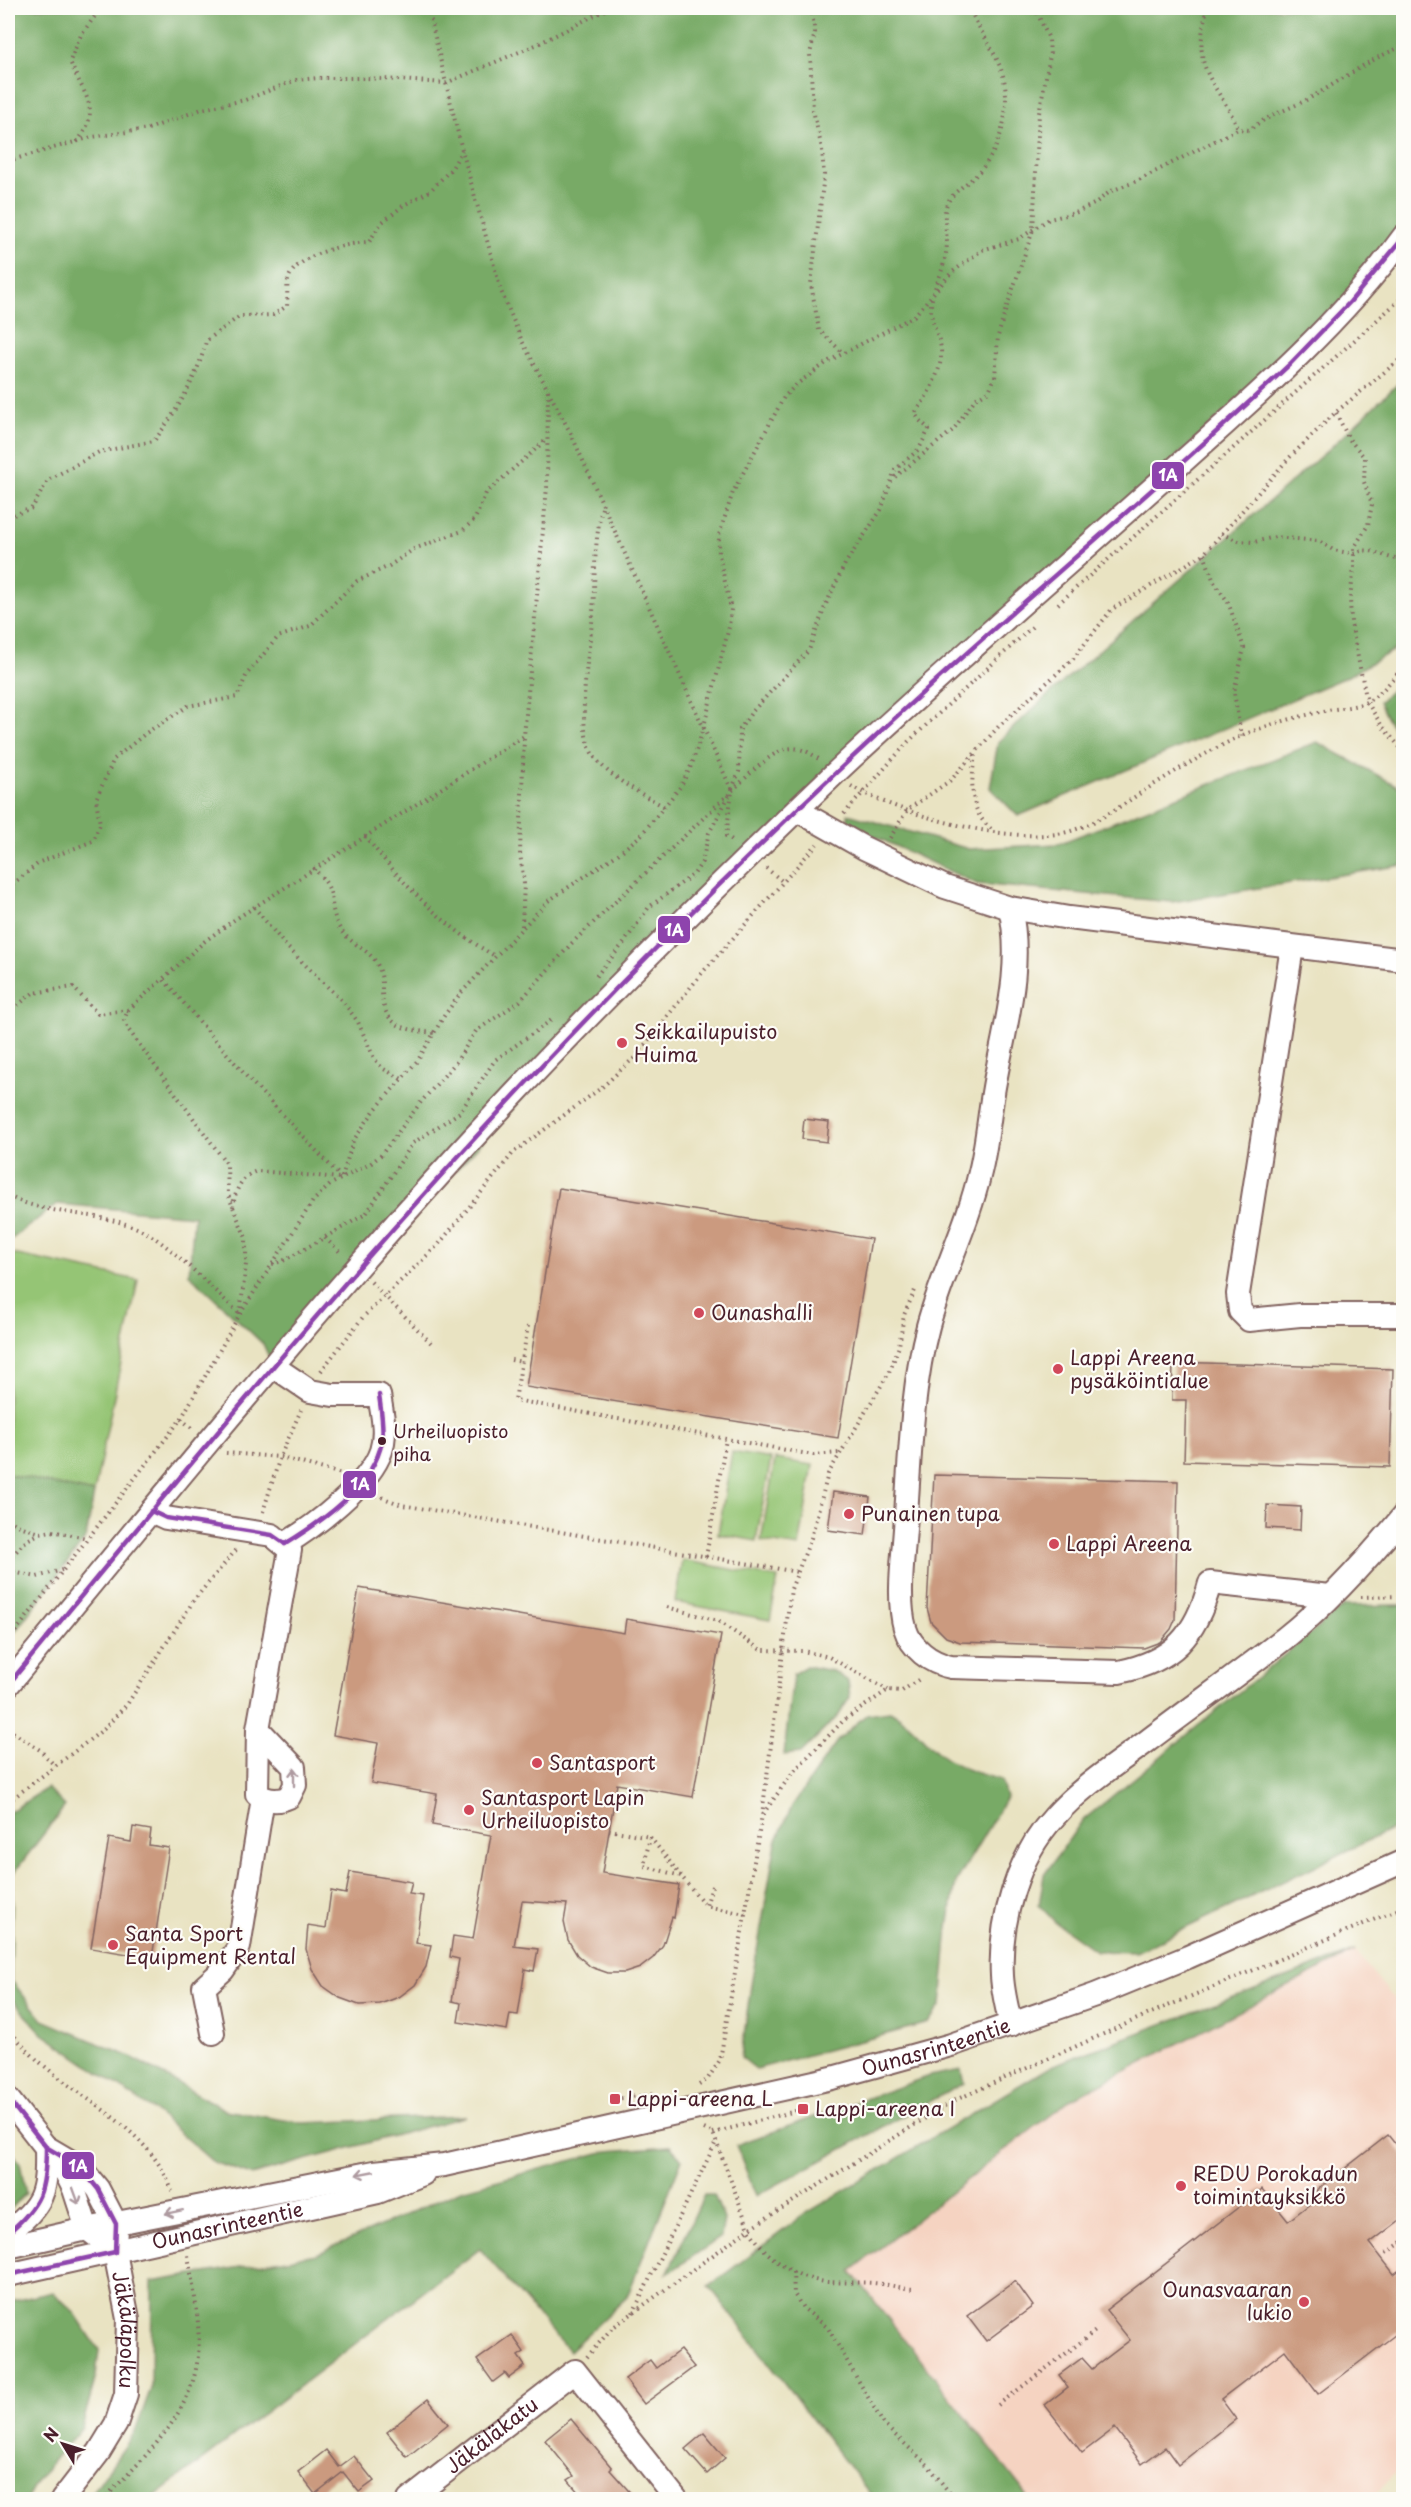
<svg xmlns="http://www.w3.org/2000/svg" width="1411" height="2507" viewBox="0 0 1411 2507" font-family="'Playpen Sans',sans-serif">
  <rect width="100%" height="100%" fill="#fdfcf7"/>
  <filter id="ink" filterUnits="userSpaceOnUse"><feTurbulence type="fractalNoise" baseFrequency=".0167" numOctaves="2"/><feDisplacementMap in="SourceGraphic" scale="12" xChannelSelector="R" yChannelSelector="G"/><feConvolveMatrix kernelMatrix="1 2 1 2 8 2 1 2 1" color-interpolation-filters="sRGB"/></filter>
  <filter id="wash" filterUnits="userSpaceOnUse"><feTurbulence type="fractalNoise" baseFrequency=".008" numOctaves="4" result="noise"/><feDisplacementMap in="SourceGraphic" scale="24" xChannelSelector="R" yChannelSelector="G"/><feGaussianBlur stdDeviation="1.35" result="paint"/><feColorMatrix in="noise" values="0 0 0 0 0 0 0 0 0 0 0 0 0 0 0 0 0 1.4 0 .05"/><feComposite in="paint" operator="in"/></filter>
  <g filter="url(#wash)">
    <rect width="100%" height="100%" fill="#e9e3c2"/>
    <!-- built -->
    <polygon fill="#f5d3c1" points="1355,1951 1403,2010 1403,2465 1370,2499 1030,2499 851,2271 1068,2101"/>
    <!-- green -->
    <g fill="#95c575" stroke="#707250" stroke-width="1.5">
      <polygon points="8,1253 138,1280 94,1493 8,1474"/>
      <polygon points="732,1452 771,1459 756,1541 718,1534"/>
      <polygon points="775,1459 813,1465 799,1547 761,1541"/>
      <polygon points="682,1560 778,1578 770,1620 675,1602"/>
    </g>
    <!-- forest -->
    <g fill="#78aa66" stroke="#616448" stroke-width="1.5">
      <polygon points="8,8 1403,8 1403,236 1379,268 751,854 273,1366 263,1344 189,1274 194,1216 57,1204 8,1242"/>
      <polygon points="1403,379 1403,645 1348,676 1018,816 990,788 998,742 1048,695 1330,448"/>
      <polygon points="1403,679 1403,740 1387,719 1379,702"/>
      <polygon points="1317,742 1403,789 1403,865 1172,902 977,884 848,824 848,814 969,849 1058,844"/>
      <polygon points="8,1474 94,1493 86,1538 8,1641"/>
      <polygon points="1403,1605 1403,1824 1136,1952 1096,1951 1055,1922 1039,1905 1044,1875 1082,1821 1344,1606"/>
      <polygon points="806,1666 833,1671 848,1681 850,1697 839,1715 801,1753 784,1755 793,1674"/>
      <path d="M890 1711C914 1724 921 1739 940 1754 958 1768 979 1774 1001 1780L1006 1798 956 1882 948 1927 941 2005 928 2023 756 2069 741 2057 751 1985 776 1842 792 1806 837 1741 867 1714Z"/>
      <polygon points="47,1788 65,1806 13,1874 11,1980 43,2020 133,2058 225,2110 302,2123 466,2116 251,2175 213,2162 156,2112 43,2034 14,2002 8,1990 8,1813"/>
      <polygon points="1355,1951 1068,2101 851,2271 1030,2499 874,2499 709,2286 805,2214 1051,2066"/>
      <polygon points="961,2070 964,2083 756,2196 736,2145 929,2076"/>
      <polygon points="8,2146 20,2163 26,2193 8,2212"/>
      <polygon points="670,2146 682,2159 627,2297 569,2351 480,2249 151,2499 88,2499 135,2432 151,2388 152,2282 317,2254 461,2190 607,2151"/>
      <polygon points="704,2195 714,2195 724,2219 721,2237 667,2274"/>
      <polygon points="53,2292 74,2312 99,2350 96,2376 82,2427 38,2479 27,2499 8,2499 8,2302"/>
    </g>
    <g id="blocks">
      <!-- building -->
      <g fill="#cb9a7f">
        <polygon points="804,1119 829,1122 827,1142 802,1139"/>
        <polygon points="559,1188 871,1239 838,1438 526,1387"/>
        <polygon points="1173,1362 1393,1369 1390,1467 1184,1461 1186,1400 1172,1400"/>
        <polygon points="934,1475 1178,1481 1175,1620 1171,1629 1160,1642 1144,1648 960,1642 946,1637 931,1622 927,1608"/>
        <polygon points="833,1492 870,1497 865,1535 828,1530"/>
        <polygon points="1267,1505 1301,1507 1300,1530 1266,1528"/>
        <polygon points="359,1588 624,1633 626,1619 721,1635 693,1797 617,1784 602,1873 679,1885 674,1918 672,1917 663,1945 653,1958 640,1968 625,1973 608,1973 591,1967 577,1955 568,1940 564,1922 567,1904 522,1901 514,1946 538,1949 534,1971 525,1969 518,2015 510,2014 507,2030 458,2022 461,2003 452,2001 459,1959 450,1957 453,1936 473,1939 491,1835 432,1825 437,1794 371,1783 378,1743 333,1735"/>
        <polygon points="133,1827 151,1830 149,1845 169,1848 152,1958 91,1948 109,1838 131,1842"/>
        <polygon points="350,1872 412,1882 409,1894 423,1896 416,1943 431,1945 426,1967 415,1985 399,1997 380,2004 359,2005 340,1998 323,1986 312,1969 306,1949 308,1925 326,1928 331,1891 346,1894"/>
        <polygon points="1388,2135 1404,2155 1404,2217 1370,2243 1394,2274 1404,2267 1404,2328 1318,2394 1285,2350 1221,2399 1236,2419 1178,2465 1165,2447 1142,2464 1115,2428 1082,2453 1045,2405 1068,2387 1059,2375 1082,2358 1092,2369 1130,2340 1106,2310 1262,2189 1288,2221 1320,2196 1316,2191"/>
        <polygon points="1015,2281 1033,2306 986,2341 967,2316"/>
        <polygon points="512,2335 524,2352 518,2356 525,2366 509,2378 505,2373 493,2382 477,2360"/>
        <polygon points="680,2350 694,2367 644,2404 625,2379 650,2360 656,2368"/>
        <polygon points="428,2399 448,2424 407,2457 387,2432"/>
        <polygon points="571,2419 612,2468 610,2470 636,2499 584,2499 568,2480 574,2476 545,2440"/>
        <polygon points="704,2433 725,2458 707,2474 685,2449"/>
        <polygon points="326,2450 339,2467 354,2456 374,2481 359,2492 343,2472 315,2494 298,2472"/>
      </g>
    </g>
  </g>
  <g filter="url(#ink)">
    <use href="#blocks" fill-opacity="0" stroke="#826460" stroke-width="1.5"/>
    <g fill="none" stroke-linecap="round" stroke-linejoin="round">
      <defs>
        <g id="minor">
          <polyline points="797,810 864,848 945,887 1010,908 1069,918 1404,960"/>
          <path d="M1010 908C1024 967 1004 1029 994 1087 989 1115 987 1144 980 1172 968 1225 942 1274 928 1326 911 1390 910 1463 905 1529 903 1558 897 1600 905 1628 911 1648 930 1663 951 1667L1119 1672C1173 1661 1196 1636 1210 1583L1330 1596"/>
          <polyline points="1292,947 1238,1294 1240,1311 1249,1320 1300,1315 1404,1315"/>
          <path d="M273 1366 310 1391 333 1395H379C382 1413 387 1433 381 1451 370 1484 315 1526 285 1544"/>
          <path d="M151 1511 166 1518 272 1535 290 1550 258 1729 257 1794C267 1801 278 1802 289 1797L295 1785 294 1767 258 1729"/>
          <path d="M8 1685C136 1529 264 1372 399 1220 535 1066 681 920 830 778 938 676 1051 579 1162 480 1245 406 1339 326 1404 236"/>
          <path d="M1011 2025C1007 2009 1003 1993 1002 1976 999 1921 1017 1857 1055 1816 1081 1787 1115 1765 1146 1742 1192 1707 1239 1674 1285 1638 1329 1603 1368 1559 1404 1515"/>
          <polyline points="213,2033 204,1987 223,1970 239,1947 263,1798"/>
          <polyline points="8,2099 66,2173 74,2189 87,2229 99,2238"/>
          <path id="s1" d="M46 2147 80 2167 98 2189 116 2224 115 2252 128 2319 126 2394 116 2424 99 2452 62 2500"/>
          <path d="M8 2233C44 2203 47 2194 46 2147"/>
          <path id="s2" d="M8 2247 87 2229 374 2172 444 2165 832 2078 951 2045 1095 1995 1188 1957 1404 1861"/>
          <path id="s3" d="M8 2275 378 2192 423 2174"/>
          <path id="s4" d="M409 2500 575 2371 677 2500"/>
        </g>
      </defs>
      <!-- minor casing -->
      <use href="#minor" stroke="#826460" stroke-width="26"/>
      <!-- path -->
      <g stroke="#826460" stroke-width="4" stroke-dasharray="1.5 4.5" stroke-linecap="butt">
        <polyline points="428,8 462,150 501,291 522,341 571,434 732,791 726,836 735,842"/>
        <polyline points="811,8 815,32 810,54 813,110 822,149 824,175 811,284 819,330 843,353"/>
        <path d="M1207 8C1204 23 1200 38 1202 54 1205 81 1229 103 1238 129"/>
        <path d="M77 142C104 108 82 94 70 61L81 35 101 8"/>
        <polyline points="8,161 92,137 148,129 202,109 245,100 296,80 318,78 367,78 446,83 538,44 609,8"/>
        <path d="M935 288C941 274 946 260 947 244 947 233 943 218 946 207 949 193 971 182 980 171 1004 144 1014 98 999 64 992 47 981 32 973 16L974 8"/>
        <polyline points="1336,413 1349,439 1365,458 1364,482 1372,504 1368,525 1354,548 1354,568 1350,598 1351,623 1367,702 1382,726 1404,752"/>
        <polyline points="895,477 953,430 975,399 989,391 995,377 998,336 1005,312 1033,230 1039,113 1050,56 1049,39 1035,8"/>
        <path d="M602 508C594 543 595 577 593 613 590 647 576 718 590 749 601 774 642 794 665 807"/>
        <path d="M8 517 32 508 48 480 99 452 154 441C176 412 198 377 206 341L240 316 273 315 287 306C288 298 286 285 289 277 299 254 347 243 369 242L381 223 404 205 430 191 452 168 462 150"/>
        <path d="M1221 534 1239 541 1254 542 1275 537 1319 541 1333 550 1354 554C1370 543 1385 561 1404 559"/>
        <polyline points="1204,554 1214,582 1228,602 1244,648 1234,692 1241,736"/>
        <polyline points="1058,604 1404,296"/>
        <path d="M975 755C971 781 968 813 993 830"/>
        <path d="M851 786C898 814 1021 849 1074 830 1098 822 1121 806 1142 792 1174 772 1206 752 1241 736 1268 724 1298 717 1328 710 1340 708 1357 707 1368 701 1382 694 1393 678 1404 666"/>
        <path d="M732 789 739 772 740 729 751 713 809 650 826 604 845 564 881 510 895 470 919 449 929 429 919 420 915 413C925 401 941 372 941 356 943 335 925 322 933 295"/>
        <polyline points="844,814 908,742 1032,627"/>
        <path d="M365 836C402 883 442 926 495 956"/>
        <polyline points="890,838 907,810 951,780 999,726 1073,659 1112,609 1204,554 1289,458 1336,412 1404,356"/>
        <path d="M313 868C340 894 326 898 338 925 346 943 369 948 377 964 382 973 382 981 382 990 382 1027 405 1030 435 1033"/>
        <polyline points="766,868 782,881"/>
        <polyline points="8,888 40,862 93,841 100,824 96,799 114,759 146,733 188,706 237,697 247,674 278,637 310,626 357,581 389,566 414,549 462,531 475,519 486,493 547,439"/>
        <polyline points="254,907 286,946 344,1003 358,1022 374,1058 382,1068 402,1079"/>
        <polyline points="522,926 524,884 520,853 521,821 524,737"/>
        <polyline points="596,976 624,943 649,907 694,874 702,862 709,833 729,796"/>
        <polyline points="164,980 247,1077 341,1177"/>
        <polyline points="8,1013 33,993 73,987 98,1014 128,1010"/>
        <path d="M342 1177 353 1141 374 1111 418 1060 444 1016 460 994 548 901 618 854 641 835 681 786 692 764 704 726 729 627 731 609 719 555V535L733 492 784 397 797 384 829 361 914 316 951 273 982 250 1019 239 1049 219 1075 213 1094 204 1111 191 1137 181 1238 129 1249 130C1268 115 1290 109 1310 98 1341 81 1370 58 1404 46"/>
        <path d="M8 1196C48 1216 95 1211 137 1228 167 1240 214 1291 240 1314"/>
        <path d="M233 1207C235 1191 241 1176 257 1171L341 1178"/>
        <polyline points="325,1238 342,1254"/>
        <polyline points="272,1264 285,1260 366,1214 413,1143 460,1112 495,1060 553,1019"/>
        <polyline points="371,1282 432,1344"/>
        <polyline points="240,1314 246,1264 246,1238 228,1195 227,1164 128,1029 124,1020 128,1010 205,941 234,920 524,736 547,487 548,389"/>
        <polyline points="528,1326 515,1400 813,1455 839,1453"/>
        <polyline points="511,1360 522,1362"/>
        <polyline points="321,1371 363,1317 439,1244 514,1152 601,1088 635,1057 702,973 817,844"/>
        <polyline points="181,1419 193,1429"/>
        <polyline points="226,1453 280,1457 342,1474"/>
        <polyline points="376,1495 402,1505 797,1572"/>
        <polyline points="263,1512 280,1457 301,1410"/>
        <polyline points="8,1519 17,1525 40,1533 52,1531 86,1538"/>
        <polyline points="706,1557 726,1439"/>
        <polyline points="8,1560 27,1540 39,1534"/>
        <polyline points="8,1571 37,1577 62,1570"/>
        <polyline points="1361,1597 1404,1596"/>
        <polyline points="667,1607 718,1621 761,1650 803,1651 829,1657 888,1690"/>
        <path d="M8 1641 181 1419 240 1314 313 1201 331 1184 370 1164 381 1155 421 1102 456 1062 476 1031 520 1001 572 943 756 768C779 749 793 739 820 760"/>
        <polyline points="8,1729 40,1750 55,1766"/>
        <polyline points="8,1802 104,1729 128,1703 194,1600 236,1550"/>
        <polyline points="763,1814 793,1772 844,1720 888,1690 902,1691 921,1678"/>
        <polyline points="609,1830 650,1837 681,1876"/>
        <polyline points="650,1837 644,1866 681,1876 706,1906"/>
        <polyline points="712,1886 706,1906 745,1914"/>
        <path d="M8 2027C51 2091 146 2116 172 2191"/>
        <polyline points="699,2085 707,2080 720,2060 762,1815 791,1589 811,1538 828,1474 890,1371 899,1346 904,1315 916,1288"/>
        <polyline points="615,2099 654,2094"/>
        <path d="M704 2129 713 2133 749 2229C765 2257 795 2279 827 2282 842 2283 858 2282 873 2283 887 2284 900 2288 914 2289"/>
        <polyline points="713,2133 803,2109"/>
        <polyline points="1386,2253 1404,2241"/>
        <polyline points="793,2272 794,2294 803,2308 828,2328 884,2425 928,2465 955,2500"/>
        <polyline points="633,2313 716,2142"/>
        <polyline points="587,2357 612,2328 749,2229 951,2102 1144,2016 1404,1907"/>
        <polyline points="998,2405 1098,2329"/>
        <path d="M103 2500C142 2459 192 2416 198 2356 201 2323 193 2288 188 2255"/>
      </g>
      <!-- minor -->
      <use href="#minor" stroke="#fff" stroke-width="22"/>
      <defs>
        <g id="bus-1">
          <polyline points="151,1511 166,1518 272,1535 285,1544"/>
          <path d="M285 1544C321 1522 374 1486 382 1441 384 1426 381 1410 379 1395"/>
          <path d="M8 1685C218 1429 429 1175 663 941 756 847 853 755 951 667 1064 566 1180 468 1290 364L1350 302 1404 237"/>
          <polyline points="8,2099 46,2147 80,2167 98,2189 116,2224 115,2252"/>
          <path d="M8 2233C41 2205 46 2190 46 2147"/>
          <polyline points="8,2275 115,2252"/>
        </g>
      </defs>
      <!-- bus-1 casing -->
      <use href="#bus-1" stroke="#fdfcf7" stroke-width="9"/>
      <!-- bus-1 -->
      <use href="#bus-1" stroke="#8e44ad" stroke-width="4.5"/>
    </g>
    <!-- one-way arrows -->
    <defs><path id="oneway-shaft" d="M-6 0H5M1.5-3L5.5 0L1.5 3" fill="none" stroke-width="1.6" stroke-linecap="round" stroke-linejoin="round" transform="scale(1.5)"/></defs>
    <g stroke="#ae9aa0">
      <use href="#oneway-shaft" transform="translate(294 1777) rotate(-90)"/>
      <use href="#oneway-shaft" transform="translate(365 2173) rotate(169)"/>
      <use href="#oneway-shaft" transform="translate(76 2196) rotate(70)"/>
      <use href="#oneway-shaft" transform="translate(174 2212) rotate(168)"/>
    </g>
  </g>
  <!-- markers -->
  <g fill="#d1495b" stroke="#fdfcf7" stroke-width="2">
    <circle cx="622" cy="1043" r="6"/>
    <circle cx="699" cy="1313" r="6"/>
    <circle cx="1058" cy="1369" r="6"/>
    <circle cx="849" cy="1514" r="6"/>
    <circle cx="1054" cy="1544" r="6"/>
    <circle cx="537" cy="1763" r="6"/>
    <circle cx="469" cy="1810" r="6"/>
    <circle cx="113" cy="1945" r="6"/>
    <rect x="609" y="2093" width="12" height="12" rx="3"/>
    <rect x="797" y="2103" width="12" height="12" rx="3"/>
    <circle cx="1181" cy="2186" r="6"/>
    <circle cx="1304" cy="2302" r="6"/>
  </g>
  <circle fill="#4a1f2b" stroke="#fdfcf7" stroke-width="2" cx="382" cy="1441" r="5"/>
  <g text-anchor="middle" stroke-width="4.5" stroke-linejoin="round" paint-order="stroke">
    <!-- bus labels -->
    <g font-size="18" fill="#4a1f2b" stroke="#fdfcf7" text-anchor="start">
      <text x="393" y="1438">Urheiluopisto<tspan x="393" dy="23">piha</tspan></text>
    </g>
    <!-- poi labels -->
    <g font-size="20" fill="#4a1f2b" stroke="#fdfcf7" text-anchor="start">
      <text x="634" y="1039">Seikkailupuisto<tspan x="634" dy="23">Huima</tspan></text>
      <text x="711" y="1320">Ounashalli</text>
      <text x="1070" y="1365">Lappi Areena<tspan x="1070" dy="23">pysäköintialue</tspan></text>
      <text x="861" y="1521">Punainen tupa</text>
      <text x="1066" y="1551">Lappi Areena</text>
      <text x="549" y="1770">Santasport</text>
      <text x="481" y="1805">Santasport Lapin<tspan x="481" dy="23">Urheiluopisto</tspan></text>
      <text x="125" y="1941">Santa Sport<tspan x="125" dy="23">Equipment Rental</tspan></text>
      <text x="627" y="2106">Lappi-areena L</text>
      <text x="815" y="2116">Lappi-areena I</text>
      <text x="1193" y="2181">REDU Porokadun<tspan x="1193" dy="23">toimintayksikkö</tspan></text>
      <text x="1292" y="2297" text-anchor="end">Ounasvaaran<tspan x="1292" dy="23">lukio</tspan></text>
    </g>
    <!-- street labels -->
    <g font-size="20" fill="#4a1f2b" stroke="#fdfcf7">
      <text dy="7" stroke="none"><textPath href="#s2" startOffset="950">Ounasrinteentie</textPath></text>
      <text dy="7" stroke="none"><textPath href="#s3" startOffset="225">Ounasrinteentie</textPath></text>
      <text dy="7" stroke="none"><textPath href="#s1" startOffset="214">Jäkäläpolku</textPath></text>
      <text dy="7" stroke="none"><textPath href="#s4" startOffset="105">Jäkäläkatu</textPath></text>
    </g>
  </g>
  <g stroke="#fdfcf7" stroke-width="2">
    <rect x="1151" y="461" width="34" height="29" rx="6" fill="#8e44ad"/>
    <rect x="657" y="915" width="34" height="29" rx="6" fill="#8e44ad"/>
    <rect x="342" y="1470" width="35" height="29" rx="6" fill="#8e44ad"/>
    <rect x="61" y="2151" width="34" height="29" rx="6" fill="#8e44ad"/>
  </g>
  <g font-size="16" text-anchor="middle" font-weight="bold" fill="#fff">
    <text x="1168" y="481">1A</text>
    <text x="674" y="936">1A</text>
    <text x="360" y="1490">1A</text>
    <text x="78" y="2172">1A</text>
  </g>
  <!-- margin -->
  <rect width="1411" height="2507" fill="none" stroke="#fdfcf7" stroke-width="30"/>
  <!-- north arrow -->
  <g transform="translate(63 2444) rotate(308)" stroke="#fdfcf7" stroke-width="4.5" paint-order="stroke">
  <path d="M0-4.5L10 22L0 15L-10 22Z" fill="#4a1f2b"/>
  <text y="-9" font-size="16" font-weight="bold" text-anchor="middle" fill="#4a1f2b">N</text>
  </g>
</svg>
